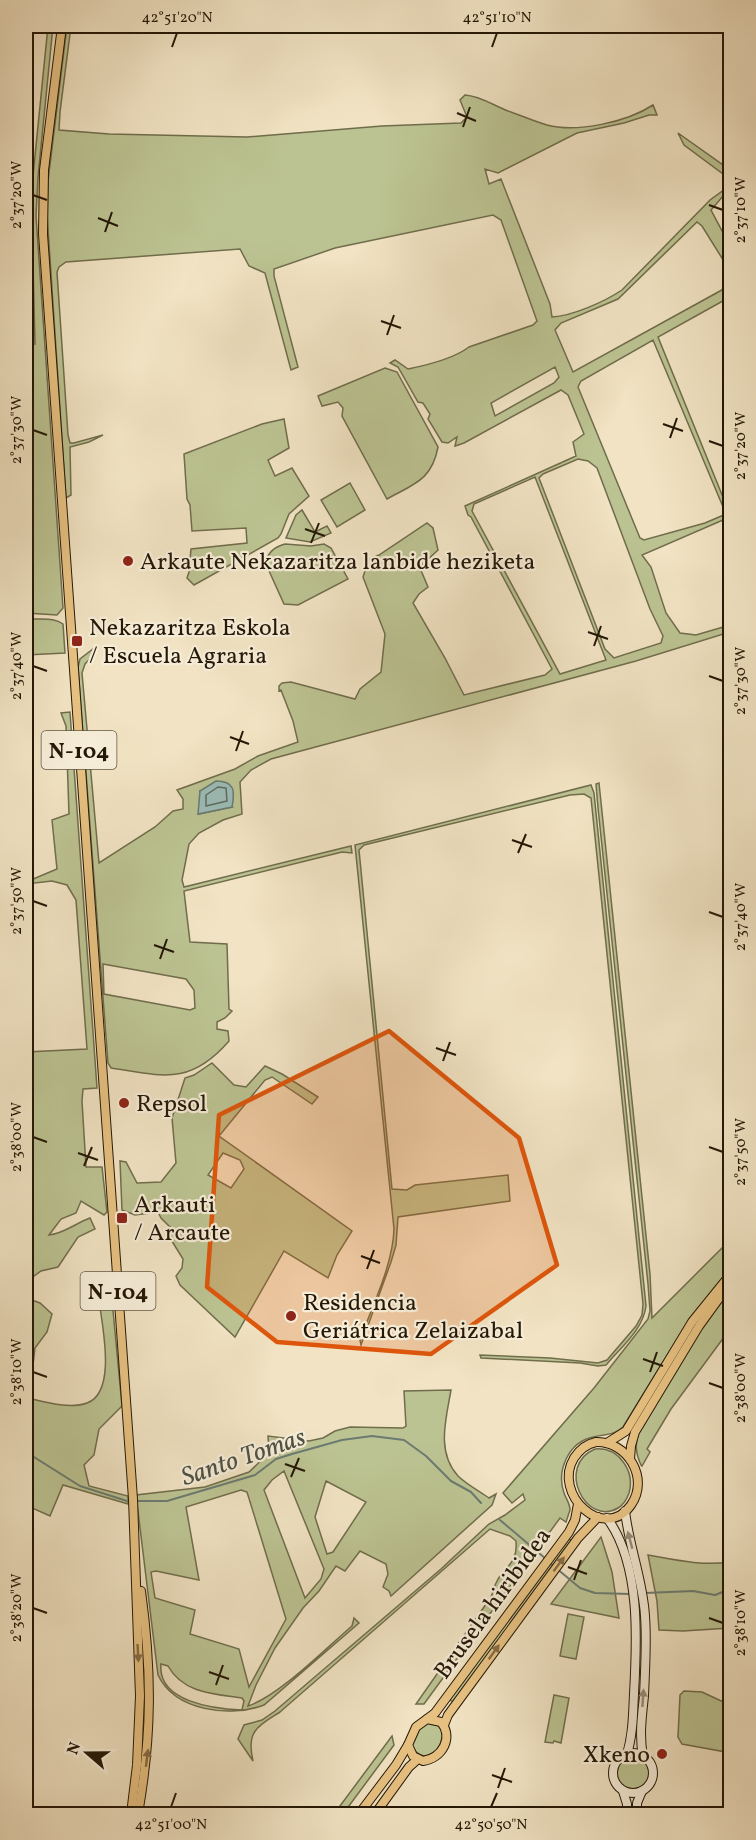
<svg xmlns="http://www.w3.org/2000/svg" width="756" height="1840" viewBox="0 0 756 1840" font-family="Vollkorn,serif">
  <rect width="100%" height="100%" fill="#f1e3c3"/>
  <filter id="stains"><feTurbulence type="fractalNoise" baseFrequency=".00333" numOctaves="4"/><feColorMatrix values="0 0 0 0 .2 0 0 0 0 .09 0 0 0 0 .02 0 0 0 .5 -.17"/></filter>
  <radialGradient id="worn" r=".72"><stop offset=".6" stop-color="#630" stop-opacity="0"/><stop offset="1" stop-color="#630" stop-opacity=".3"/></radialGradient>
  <!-- green -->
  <g fill="#bcc392" stroke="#706d4c" stroke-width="1.5" fill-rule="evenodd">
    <polygon points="48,26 53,26 38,177 36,216 63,608 57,615 26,613 26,344 35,344 33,265 29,216"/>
    <path d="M67 26H71L60 112 59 130 109 134 247 137 382 126 461 123 467 117 460 100 465 95C480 96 493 105 508 111 520 115 533 121 547 125 577 133 627 122 653 105L657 115H649L624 123 577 133 498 173 485 169 489 184 501 179 550 304 552 317C572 316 604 302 622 290L710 200 725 189 728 181 723 174 684 145 678 133 730 170V188L711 210 730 246V271L702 226 697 222 618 299 561 323 555 330 573 372 720 291 730 283V297L658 337 729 512H730V517L642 555 651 567 666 613 680 633 696 635 730 625V632L636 661 271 759 251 770 240 782 242 814 223 820 199 833 189 844 182 880 184 887 351 846 352 853 342 852 184 891 190 942 227 944 229 1009 232 1011 225 1018 217 1022V1029L228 1031 229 1041C190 1086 163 1076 111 1068L108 1063 78 667 80 659 93 649 95 654 85 664 82 673 99 863 155 827 173 811 183 809V799L177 790 235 769 258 756 298 742 293 721 281 690 279 691V686L282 683 291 682 355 699 360 689 381 672 385 634 363 577 369 559 379 555 427 523 433 528 438 550 423 564 420 568 428 587 419 594 413 603 445 658 464 695 545 675 552 669 471 517 468 515 465 506 576 456 573 442 584 434 568 395 561 390 464 443 455 446 457 437 448 443 442 442 428 419 430 414 423 403 418 402 398 367 390 363 395 360 408 369C428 365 453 359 469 347L533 325 537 321 501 220 493 215 335 248 274 269V276L298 367 291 370 265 273 249 266 240 249 66 262 59 267 57 272 68 435 70 443H74L103 435 89 442 70 447 71 495 66 498 47 214 48 181ZM653 340 726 514 705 523 644 540 640 538 578 387 581 381ZM555 367 559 377 554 383 495 416 491 403ZM578 459 588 461 597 468 650 609 663 636 661 643 614 658 605 649 539 478 543 474ZM535 477 606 660 560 674 472 511 474 504ZM200 791 232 807 199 814ZM103 964 186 979 194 990 195 1008 190 1010 104 994Z"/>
    <path d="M385 368 397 372 438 447C432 480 414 484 387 499L342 416 343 408 338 402 322 406 318 396Z"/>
    <polygon points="284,419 289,448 268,460 275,476 292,468 309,496 289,514 281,534 278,538 194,585 187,578 189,572 191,549 247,543 246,528 192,531 190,505 187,499 184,454 262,424"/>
    <polygon points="350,483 365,510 337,527 321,500"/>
    <polygon points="302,510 315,532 327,526 331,533 310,542 286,538 296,515"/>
    <path d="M285 544 311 546 324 544 331 548 348 579 298 605 284 604 265 562C269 552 274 547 285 544Z"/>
    <path d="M26 618C38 621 53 616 63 624L65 653 26 655Z"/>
    <path d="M70 712 97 1088 83 1089 82 1101 86 1167H102L107 1212 104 1215 81 1201 76 1213 61 1219 49 1235C63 1234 76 1223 90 1218L95 1229 78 1237 58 1267 41 1271 26 1282V1052L87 1049 76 900 67 885 52 881 26 884V882L57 869 52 820 69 814 66 726 61 713Z"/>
    <path d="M599 783 650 1274 652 1318 730 1240V1270C687 1319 657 1372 623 1427 613 1436 605 1434 593 1437 569 1442 556 1470 564 1493 566 1499 570 1503 570 1510L566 1522 560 1518 424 1704H416L491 1597C493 1593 494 1587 496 1583 504 1565 518 1566 516 1541L510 1536 490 1529 280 1712C257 1727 246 1731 253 1761L238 1739 244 1725 262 1720 275 1711 441 1569 489 1524 505 1515 525 1500 523 1494 512 1503 503 1493 594 1388 648 1319 650 1311 648 1284 598 808 596 784Z"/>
    <path d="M591 785 594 793 646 1306C643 1330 621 1347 606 1365L598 1366 580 1363 481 1358 480 1355 550 1358 598 1363 607 1360 636 1326 642 1315 643 1304 591 798 584 794 570 795 364 845 359 850 392 1189 407 1190 415 1185 508 1175 510 1201 398 1217 396 1245 391 1262 361 1345 360 1340C372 1306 393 1265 394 1229L355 845Z"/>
    <path d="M212 1063 234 1085 246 1087 265 1066 282 1074 318 1097 312 1104 272 1077 265 1080 219 1136 352 1231 337 1255 328 1278 284 1251 235 1337 180 1285 176 1276 182 1268 183 1259 170 1238 172 1229 161 1218 158 1212 135 1215 122 1210 120 1161 126 1162 137 1183 161 1182 176 1163 172 1118 185 1078 194 1075ZM223 1153 240 1160 244 1169 231 1188 208 1175Z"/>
    <path d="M730 1289V1329L671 1409 647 1449 650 1452 642 1466 641 1465C636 1454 635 1446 638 1434L701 1328Z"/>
    <path d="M26 1298 40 1303 52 1314 47 1332 35 1348 32 1373V1399C48 1403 71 1409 87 1403 116 1393 103 1330 100 1307L112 1300 122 1406 99 1429 94 1455 84 1465 89 1486 128 1496V1504L63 1485 50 1516 32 1508 26 1501Z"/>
    <path d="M451 1390C446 1419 436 1452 458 1476 466 1484 479 1491 489 1498L496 1494 492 1505 391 1596 389 1591 383 1587 388 1574 386 1564 360 1551 345 1571 336 1566 319 1591 303 1608 275 1648 256 1685 248 1706C279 1696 325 1649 352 1626L354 1618 359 1623 264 1705C230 1718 175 1711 158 1675L136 1495 205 1487 249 1472 269 1453 268 1436 309 1441 323 1438 335 1431 350 1427 403 1428 406 1426 404 1391ZM284 1471 324 1569 321 1579 305 1598 264 1490 272 1480ZM326 1481 366 1502 333 1552 327 1554 315 1517ZM241 1490 247 1492 286 1619 249 1687 239 1649 190 1634 195 1610 155 1598 151 1572 156 1571 199 1580 186 1507ZM161 1664 168 1666C183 1693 213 1694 242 1698L244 1701 242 1710C215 1709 157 1702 161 1664Z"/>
    <path d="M595 1449C619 1447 635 1471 629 1493 627 1499 623 1505 618 1508 586 1527 555 1466 595 1449Z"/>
    <polygon points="601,1537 612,1572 619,1618 551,1604"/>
    <polygon points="568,1538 572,1541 453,1702 449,1699"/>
    <path d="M648 1555C676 1560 702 1566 730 1562V1628L683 1631 659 1630 657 1601Z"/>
    <polygon points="568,1614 584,1617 576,1659 560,1656"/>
    <polygon points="684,1691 702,1692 730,1705 726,1752 682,1744 678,1737 680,1695"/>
    <polygon points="554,1695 569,1698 561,1743 554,1741 553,1743 545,1742"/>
    <path d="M432 1722 440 1726C449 1746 425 1770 412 1746 415 1734 419 1725 432 1722Z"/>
    <polygon points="392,1736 394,1745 343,1814 334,1814"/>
    <circle cx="633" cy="1773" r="16"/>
  </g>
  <!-- water -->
  <path fill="#9bbdb8" stroke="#6b7b71" stroke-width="1.5" d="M216 781C235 781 235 791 232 807L198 814 200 791Z"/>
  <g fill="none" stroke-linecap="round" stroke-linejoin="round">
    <!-- shore -->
    <polygon stroke="#606a5f" stroke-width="1.5" points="218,787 226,788 227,801 206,806 206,795"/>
    <!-- stream -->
    <g stroke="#6b7b71" stroke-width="2">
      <polyline points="26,1452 80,1486 127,1501"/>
      <polyline points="138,1501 167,1501 255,1475 276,1459 292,1454 342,1440 372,1436 404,1440 426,1456 451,1481 471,1492 481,1503"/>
      <polyline points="500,1520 546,1559"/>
      <polyline points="550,1563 580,1588 595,1593 630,1594"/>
      <polyline points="645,1593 693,1591 715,1595 730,1589"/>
    </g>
    <defs>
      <g id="secondary">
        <path d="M625 1511C629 1547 643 1580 645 1616 647 1643 645 1669 644 1696 642 1715 639 1736 643 1756"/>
        <path d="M607 1518C641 1564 637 1640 634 1694 633 1714 633 1734 627 1754"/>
        <circle cx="633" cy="1773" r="20"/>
        <polyline points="623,1791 627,1804 627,1814"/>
        <polyline points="637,1814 637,1803 642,1791"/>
      </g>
      <g id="primary">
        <polyline points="62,26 44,170 43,234 133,1499 140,1696 137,1765 131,1814"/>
        <path d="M596 1442C627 1441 650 1478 631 1505 604 1543 552 1494 574 1458 580 1449 586 1444 596 1442Z"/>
        <polyline points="607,1443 626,1431 692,1322 730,1275"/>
        <polyline points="630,1459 631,1446 635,1432 699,1326 728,1286"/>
        <polyline points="427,1719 435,1713 569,1532 575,1520 578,1504"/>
        <path d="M427 1719 441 1722C454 1738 442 1758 423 1761L413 1756 408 1745 416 1727Z"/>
        <polyline points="444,1725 448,1715 578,1538 598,1517"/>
        <path d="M138 1814C152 1735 152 1671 141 1591"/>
        <polyline points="359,1814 396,1765 408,1745"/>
        <polyline points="375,1814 409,1767 418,1759"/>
      </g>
    </defs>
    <!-- secondary casing -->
    <use href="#secondary" stroke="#241706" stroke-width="10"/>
    <!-- primary casing -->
    <use href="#primary" stroke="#241706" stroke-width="10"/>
    <!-- secondary -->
    <use href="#secondary" stroke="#f6edd8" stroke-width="8"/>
    <!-- primary -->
    <use href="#primary" stroke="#e8c282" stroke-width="8"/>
  </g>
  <!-- one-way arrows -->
  <defs><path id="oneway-solid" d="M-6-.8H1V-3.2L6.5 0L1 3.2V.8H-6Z" transform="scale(1.5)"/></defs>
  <g fill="#988d7a">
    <use href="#oneway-solid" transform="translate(630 1540) rotate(-105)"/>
    <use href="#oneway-solid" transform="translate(643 1698) rotate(-86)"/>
  </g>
  <g fill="#866c44">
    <use href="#oneway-solid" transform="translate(559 1564) rotate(-53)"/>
    <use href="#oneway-solid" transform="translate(494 1652) rotate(-54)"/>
    <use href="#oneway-solid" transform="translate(138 1653) rotate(87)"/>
    <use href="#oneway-solid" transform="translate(147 1758) rotate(-83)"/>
  </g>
  <!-- marked area -->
  <path fill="#de560c" fill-opacity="0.2" stroke="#de560c" stroke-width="4.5" stroke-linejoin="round" d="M389 1031 519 1138 557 1265 431 1354 277 1342 207 1287 219 1115Z"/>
  <!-- ticks -->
  <path fill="none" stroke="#241706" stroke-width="2" d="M172 47 177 33M492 47 497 33M457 113 476 121M463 127 470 107M33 195 47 200M709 205 723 210M98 218 118 226M105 232 112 212M381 321 401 328M387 335 394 315M663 424 683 431M33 430 47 435M670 438 677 418M709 441 723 446M305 529 325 536M311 543 319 523M588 632 608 639M594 646 601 626M33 666 47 671M709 676 723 681M230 737 249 744M236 751 243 731M512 840 532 847M518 853 526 834M33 901 47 906M709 912 723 917M154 945 174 952M160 959 167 939M436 1048 456 1055M443 1061 450 1042M33 1137 47 1142M709 1147 723 1152M78 1153 98 1160M84 1166 92 1147M361 1256 380 1263M367 1269 374 1250M643 1359 663 1366M33 1372 47 1377M650 1372 657 1352M709 1383 723 1388M285 1464 305 1471M291 1477 299 1458M568 1567 587 1574M574 1580 581 1560M33 1608 47 1613M709 1618 723 1623M209 1672 229 1679M216 1685 223 1665M492 1775 512 1782M498 1788 505 1768M171 1807 176 1793M491 1807 497 1793"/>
  <!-- markers -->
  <g fill="#8f2418" stroke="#f6edd8" stroke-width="2">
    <circle cx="128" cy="561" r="6"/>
    <rect x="71" y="635" width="12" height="12" rx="3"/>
    <circle cx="124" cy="1103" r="6"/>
    <rect x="116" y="1212" width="12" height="12" rx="3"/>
    <circle cx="291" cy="1316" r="6"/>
    <circle cx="662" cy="1754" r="6"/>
  </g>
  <g text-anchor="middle" stroke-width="4.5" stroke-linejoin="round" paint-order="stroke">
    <!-- shield labels -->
    <g fill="#f6edd8" stroke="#635745" stroke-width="1.5">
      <rect x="41.5" y="731" width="75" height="38" rx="4.5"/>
      <rect x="80.5" y="1272" width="75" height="38" rx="4.5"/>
    </g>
    <g font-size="22" font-weight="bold" fill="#241706">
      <text x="79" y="758">N-104</text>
      <text x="118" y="1299">N-104</text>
    </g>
    <!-- poi labels -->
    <g font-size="24" fill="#241706" stroke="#f6edd8" text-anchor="start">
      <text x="140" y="569">Arkaute Nekazaritza lanbide heziketa</text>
      <text x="89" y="635">Nekazaritza Eskola<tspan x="89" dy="28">/ Escuela Agraria</tspan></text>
      <text x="136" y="1111">Repsol</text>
      <text x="134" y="1212">Arkauti<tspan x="134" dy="28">/ Arcaute</tspan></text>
      <text x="303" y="1310">Residencia<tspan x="303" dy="28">Geriátrica Zelaizabal</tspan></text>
      <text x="650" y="1762" text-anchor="end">Xkeno</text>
    </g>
    <!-- street labels -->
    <g font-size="24" fill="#241706" stroke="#f6edd8">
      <text transform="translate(492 1603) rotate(-54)" y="8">Brusela hiribidea</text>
    </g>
    <!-- water labels -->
    <g font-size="26" font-style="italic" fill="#4e5144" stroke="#f6edd8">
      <text transform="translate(243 1456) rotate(-19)" y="9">Santo Tomas</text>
    </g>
  </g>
  <!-- margin -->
  <rect width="756" height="1840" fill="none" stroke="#f1e3c3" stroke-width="66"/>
  <!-- north arrow -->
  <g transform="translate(87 1753) rotate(290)" stroke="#f6edd8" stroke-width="4.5" paint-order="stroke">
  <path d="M0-4.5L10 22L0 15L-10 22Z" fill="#241706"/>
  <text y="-9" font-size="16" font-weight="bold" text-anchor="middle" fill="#241706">N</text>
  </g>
  <rect x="33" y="33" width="690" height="1774" fill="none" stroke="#241706" stroke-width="2"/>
  <g font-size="15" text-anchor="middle" fill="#241706">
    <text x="177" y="22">42°51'20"N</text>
    <text x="497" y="22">42°51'10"N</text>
    <text transform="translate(16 195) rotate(-90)" y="5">2°37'20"W</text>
    <text transform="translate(740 210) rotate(-90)" y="5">2°37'10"W</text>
    <text transform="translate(16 430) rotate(-90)" y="5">2°37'30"W</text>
    <text transform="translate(740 446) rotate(-90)" y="5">2°37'20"W</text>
    <text transform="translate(16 666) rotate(-90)" y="5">2°37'40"W</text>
    <text transform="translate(740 681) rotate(-90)" y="5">2°37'30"W</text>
    <text transform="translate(16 901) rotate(-90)" y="5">2°37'50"W</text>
    <text transform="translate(740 917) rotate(-90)" y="5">2°37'40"W</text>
    <text transform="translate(16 1137) rotate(-90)" y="5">2°38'00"W</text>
    <text transform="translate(740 1152) rotate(-90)" y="5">2°37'50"W</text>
    <text transform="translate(16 1372) rotate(-90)" y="5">2°38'10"W</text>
    <text transform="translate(740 1388) rotate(-90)" y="5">2°38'00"W</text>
    <text transform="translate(16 1608) rotate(-90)" y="5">2°38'20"W</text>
    <text transform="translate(740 1623) rotate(-90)" y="5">2°38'10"W</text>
    <text x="171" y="1829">42°51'00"N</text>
    <text x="491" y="1829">42°50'50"N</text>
  </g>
  <rect width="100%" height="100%" filter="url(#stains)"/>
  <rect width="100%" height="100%" fill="url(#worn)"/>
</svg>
